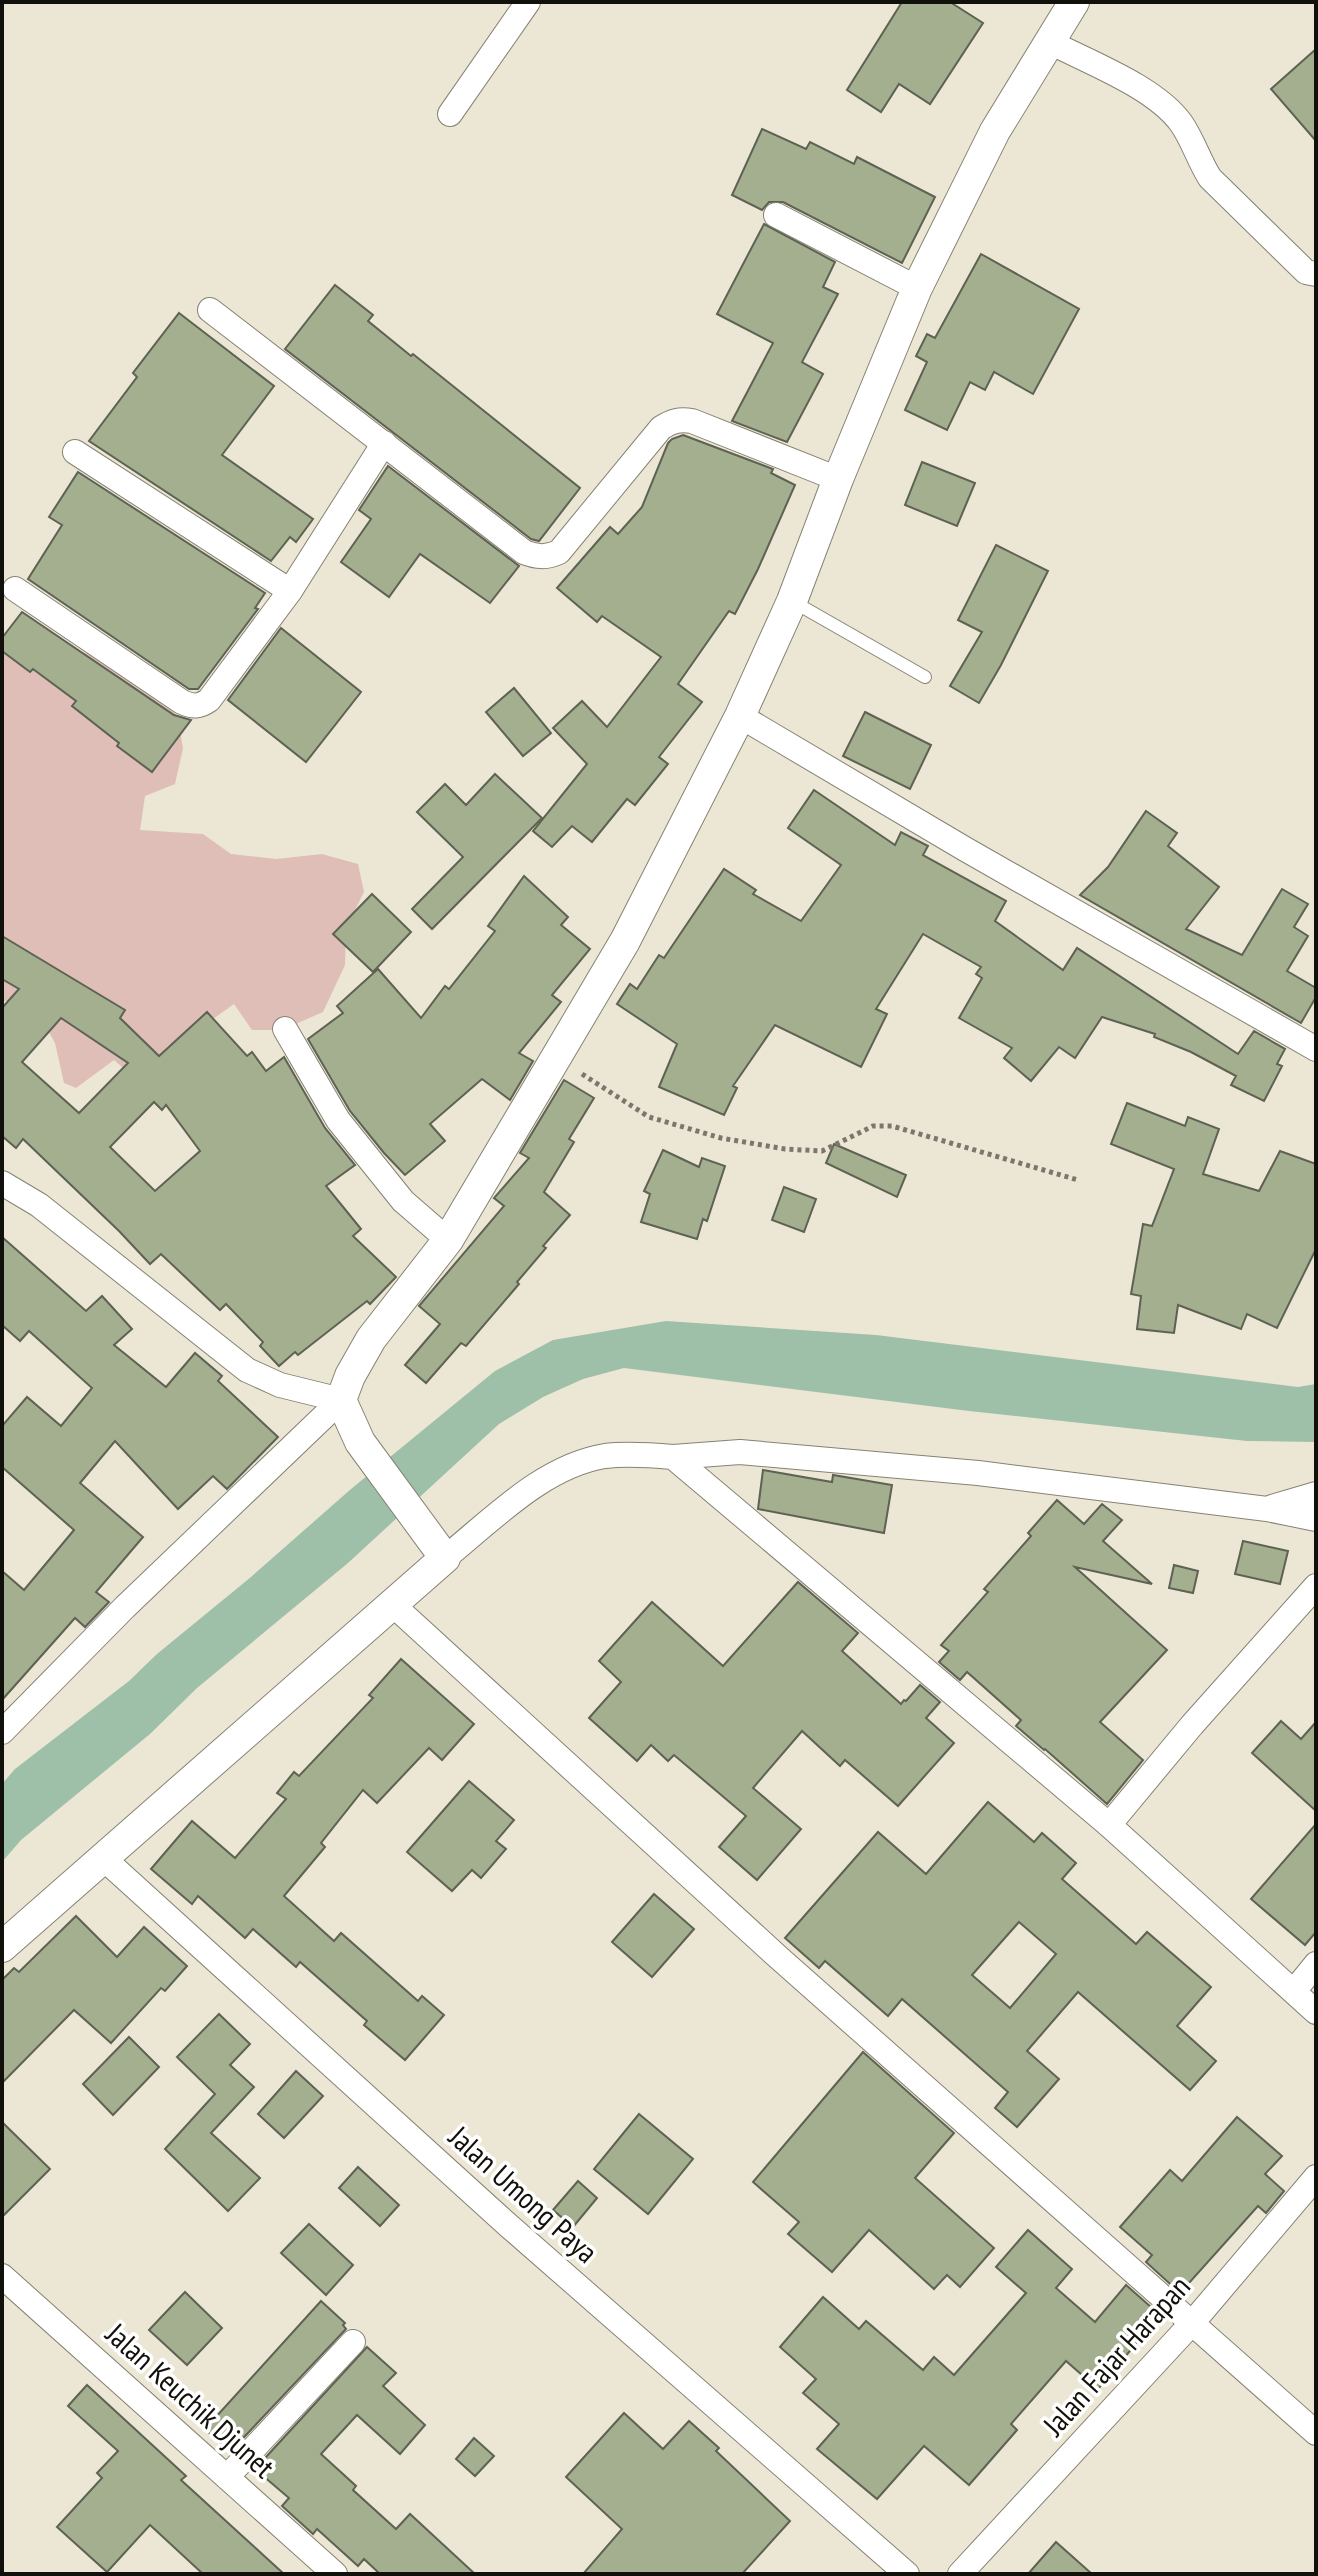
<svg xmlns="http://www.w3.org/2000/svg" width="1318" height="2576" viewBox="0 0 1318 2576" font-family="'PT Sans Narrow',sans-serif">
  <rect width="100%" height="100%" fill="#ece6d5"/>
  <!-- green -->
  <polygon fill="#e0beb8" points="37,642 98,656 143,680 177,716 183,748 175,784 145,796 140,830 203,834 231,854 276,859 322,854 358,864 364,892 346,928 345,965 323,1012 282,1030 252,1030 234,1004 213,1019 195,1051 169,1045 142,1073 131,1075 114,1060 76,1088 64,1083 55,1043 37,1010 14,1001 2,1001 2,652"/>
  <!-- water -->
  <polygon fill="#9ebfa8" points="666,1321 876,1335 1298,1387 1316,1384 1316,1442 1247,1441 969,1411 624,1368 583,1379 543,1397 499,1424 348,1563 197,1688 150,1734 21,1840 2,1862 2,1784 15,1769 129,1681 157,1654 251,1577 351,1489 495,1371 553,1340"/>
  <!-- building -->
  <g fill="#a3af8e" stroke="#5d6253" stroke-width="2" fill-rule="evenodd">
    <polygon points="902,2 950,2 983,23 930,104 899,84 881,112 847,90"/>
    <polygon points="1316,49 1316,141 1271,89"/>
    <polygon points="762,129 806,149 810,142 854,164 857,157 935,197 902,263 783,202 769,202 762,210 732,195"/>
    <polygon points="764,224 835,262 823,287 838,294 802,362 823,374 787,442 732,421 773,343 717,314"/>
    <polygon points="981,254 1079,309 1033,394 994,372 985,390 970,382 947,430 905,410 927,362 916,356 927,334 935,338"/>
    <polygon points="335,285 373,315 368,321 411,356 413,354 580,488 539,541 531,539 285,349"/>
    <polygon points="179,313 274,386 222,455 313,519 296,542 290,537 271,561 89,441 137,377 133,373"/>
    <polygon points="683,435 773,469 771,473 795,485 758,569 735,614 729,611 678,684 702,702 659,757 668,764 635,805 627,799 592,842 572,826 552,847 533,831 587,764 553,728 582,701 607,727 661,657 602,616 597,622 557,588 610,527 618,534 642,507 668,443 672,439"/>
    <polygon points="922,462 975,483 957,526 905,505"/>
    <polygon points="388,466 519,566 490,603 420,554 389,597 341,562 371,519 359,510"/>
    <polygon points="78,472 265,593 255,608 258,609 198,689 189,689 28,579 62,525 49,517"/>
    <polygon points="996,545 1048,571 1001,665 979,703 950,686 982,632 958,620"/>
    <polygon points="22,612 174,715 191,720 152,772 117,746 119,743 72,706 76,701 33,669 30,672 2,651 2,638"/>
    <polygon points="281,628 361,692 306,762 228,700"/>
    <polygon points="514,688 551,733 523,756 486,712"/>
    <polygon points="865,712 931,745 910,789 843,756"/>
    <polygon points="495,774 542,818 432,929 412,909 463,857 417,812 445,784 466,805"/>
    <polygon points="814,790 895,845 901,832 928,846 923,855 1006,901 995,921 1063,970 1077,948 1238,1054 1254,1031 1285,1049 1277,1064 1282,1066 1264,1101 1231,1085 1236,1076 1191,1052 1154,1037 1155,1034 1102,1017 1075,1058 1059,1047 1031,1081 1004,1058 1012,1048 959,1018 982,978 976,974 981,967 923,934 876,1009 887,1014 861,1067 775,1025 733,1086 737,1088 724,1115 659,1087 677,1044 617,1004 630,984 637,989 659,955 664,958 724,869 756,890 753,894 801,921 841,865 788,828"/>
    <polygon points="1146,811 1177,833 1168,846 1219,887 1186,929 1242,955 1282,889 1308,904 1294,927 1308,936 1287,971 1316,988 1316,997 1301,1023 1080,895 1108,867"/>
    <polygon points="524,876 568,917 561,925 590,949 552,995 561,1002 519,1053 533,1061 510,1100 482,1079 430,1124 445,1141 405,1175 384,1153 350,1111 308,1039 343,1013 337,1006 378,969 421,1018 445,986 449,989 495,931 488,926"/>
    <polygon points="372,894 411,932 373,972 333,934"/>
    <path d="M2 936 125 1010 120 1018 159 1056 207 1012 247 1056 252 1052 266 1071 284 1057 325 1128 355 1165 326 1186 361 1229 353 1236 396 1277 370 1304 367 1301 298 1355 295 1352 279 1366 260 1346 263 1342 226 1304 220 1310 161 1254 150 1264 119 1231 23 1139 16 1148 2 1136V1008L19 989 2 979ZM61 1018 128 1063 79 1113 22 1062ZM154 1102 162 1110 166 1105 200 1151 155 1191 110 1147Z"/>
    <polygon points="564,1080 594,1098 569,1139 574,1142 544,1192 570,1215 543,1246 546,1248 517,1282 519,1284 466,1346 461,1343 426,1383 405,1365 440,1324 419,1306 504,1206 494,1198 529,1158 520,1153"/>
    <polygon points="1127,1103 1185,1126 1188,1117 1219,1129 1203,1174 1259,1191 1280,1151 1316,1164 1316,1249 1277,1328 1247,1314 1241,1329 1178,1305 1174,1333 1137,1329 1141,1296 1131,1294 1143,1224 1152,1226 1174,1169 1111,1144"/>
    <polygon points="834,1144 906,1175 897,1197 826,1163"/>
    <polygon points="663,1150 699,1167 702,1158 725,1166 707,1221 703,1219 697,1239 641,1222 650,1194 644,1191"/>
    <polygon points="784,1187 816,1199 804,1232 772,1220"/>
    <polygon points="2,1237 86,1311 102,1296 132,1329 114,1345 166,1387 195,1353 222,1376 218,1381 278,1437 227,1489 213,1476 178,1509 115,1441 80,1483 143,1537 96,1592 109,1602 85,1627 75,1618 2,1700 2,1571 24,1590 74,1530 2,1467 2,1426 27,1397 61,1426 92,1388 29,1331 20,1341 2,1325"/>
    <polygon points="763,1470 832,1482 833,1475 892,1485 884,1533 758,1509"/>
    <polygon points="1057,1500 1084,1524 1102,1504 1122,1520 1103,1541 1152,1584 1075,1567 1167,1650 1100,1722 1143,1760 1107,1804 1045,1749 1044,1750 1016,1726 1021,1720 967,1672 960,1680 939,1662 949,1651 941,1645 988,1592 984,1589 1031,1536 1028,1533"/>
    <polygon points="1243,1541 1288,1551 1280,1584 1235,1574"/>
    <polygon points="1174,1565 1198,1571 1193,1593 1169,1588"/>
    <polygon points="798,1582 858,1633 842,1651 901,1704 904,1700 906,1701 920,1685 940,1702 926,1718 954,1743 898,1806 845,1760 840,1766 802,1731 753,1788 801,1829 757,1880 719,1847 746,1816 674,1755 668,1761 651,1745 637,1761 589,1718 621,1682 599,1661 652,1602 723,1666"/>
    <polygon points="401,1659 474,1724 442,1760 429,1748 377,1803 363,1790 321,1843 325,1847 284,1896 334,1941 341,1933 418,2001 422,1996 444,2015 405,2060 364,2025 367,2021 300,1962 296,1967 253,1929 245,1938 198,1896 192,1904 151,1869 192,1821 235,1858 286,1799 277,1793 294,1772 299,1776 373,1698 369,1695"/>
    <polygon points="1281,1721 1301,1739 1316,1722 1316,1811 1252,1753"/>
    <polygon points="469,1781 514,1820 496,1841 506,1849 481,1878 472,1870 452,1891 407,1852"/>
    <path d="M988 1802 1034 1842 1042 1833 1076 1863 1062 1879 1136 1944 1147 1932 1211 1987 1177 2026 1216 2061 1190 2090 1078 1992 1027 2051 1059 2079 1017 2127 995 2108 1008 2092 902 1999 888 2016 825 1961 819 1968 785 1938 878 1832 926 1874ZM1019 1922 1056 1954 1010 2008 972 1975Z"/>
    <polygon points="1316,1824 1316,1932 1305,1945 1251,1899"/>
    <polygon points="654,1894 694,1929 652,1977 612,1942"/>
    <polygon points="76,1916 117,1957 144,1927 187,1966 165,1991 161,1988 111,2043 74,2010 2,2083 2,1980 14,1968 19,1972"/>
    <polygon points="219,2014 250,2044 230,2065 254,2087 211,2133 260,2178 228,2211 165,2149 215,2094 177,2057"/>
    <polygon points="129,2037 159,2067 113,2115 83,2084"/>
    <polygon points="863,2052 954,2133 915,2178 994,2248 960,2287 947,2275 934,2289 869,2230 832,2272 788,2234 799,2222 753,2182"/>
    <polygon points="296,2071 323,2096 284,2138 258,2114"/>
    <polygon points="639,2114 693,2159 648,2214 594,2169"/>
    <polygon points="1237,2117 1282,2156 1265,2174 1284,2191 1266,2213 1258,2206 1180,2293 1146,2262 1152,2255 1120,2227 1170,2170 1182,2181"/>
    <polygon points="2,2122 50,2169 2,2217"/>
    <polygon points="358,2167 399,2205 380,2226 339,2188"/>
    <polygon points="578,2181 597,2198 573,2227 553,2210"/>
    <polygon points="309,2224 353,2265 326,2295 281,2253"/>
    <polygon points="1028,2230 1072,2269 1056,2288 1095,2322 1126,2285 1160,2315 1098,2389 1066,2361 1011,2424 1017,2430 969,2485 924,2446 877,2499 817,2449 839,2424 803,2393 816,2379 780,2347 823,2297 859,2329 866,2321 923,2370 934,2357 954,2375 1026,2293 996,2267"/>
    <polygon points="185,2292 222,2328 187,2365 149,2330"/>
    <polygon points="321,2301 345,2323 343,2325 346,2329 230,2452 205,2429"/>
    <polygon points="367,2347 396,2373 383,2386 425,2425 400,2454 357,2415 321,2454 356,2486 353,2490 396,2529 410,2514 475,2574 380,2574 364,2559 358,2566 317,2529 313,2534 282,2506 289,2498 255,2469"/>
    <polygon points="87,2385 186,2476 181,2480 284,2574 203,2574 150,2525 107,2572 57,2527 102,2478 97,2473 118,2451 68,2406"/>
    <polygon points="624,2413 663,2449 689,2421 719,2448 716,2451 790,2521 742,2574 583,2574 622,2529 566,2477"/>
    <polygon points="474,2438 494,2456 475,2476 456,2459"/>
    <polygon points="1056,2542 1092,2574 1028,2574"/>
  </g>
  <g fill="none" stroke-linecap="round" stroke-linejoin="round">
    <defs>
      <polyline id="service" points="792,601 925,677"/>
      <g id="minor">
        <path d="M1050 42C1090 63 1155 87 1181 123 1193 140 1199 161 1210 178L1306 272 1316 274"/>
        <polyline points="450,114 528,2"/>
        <polyline points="776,215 917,288"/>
        <path d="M210 310 524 552C537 557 546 558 559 552L661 428C672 421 679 419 692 421L838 479"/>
        <polyline points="75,452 290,591"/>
        <path d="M15 589 182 702C193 707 199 707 209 700L290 591 384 443"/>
        <polyline points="740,716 965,849 1316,1049"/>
        <polyline points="285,1029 338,1120 403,1201 448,1240"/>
        <polyline points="2,1183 39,1205 247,1370 280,1385 341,1400"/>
        <polyline points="673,1457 740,1452 978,1473 1267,1509 1316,1519"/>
        <polyline points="1272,1507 1316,1494"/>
        <path d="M445 1558C492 1520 543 1466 605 1456 627 1453 651 1455 673 1457L1109 1825 1316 2012"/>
        <polyline points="392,1604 778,1957 1316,2433"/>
        <polyline points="2,1732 125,1607 341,1400"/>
        <polyline points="1109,1825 1192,1725 1316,1586"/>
        <polyline points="102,1857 509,2226 907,2574"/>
        <polyline points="1294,1991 1316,1964"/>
        <polyline points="2,2276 335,2574"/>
        <polyline points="227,2477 353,2342"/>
        <polyline points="960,2574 1193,2322 1316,2177"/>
      </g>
      <polyline id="tertiary" points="2,1947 445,1558 360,1442 341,1400 350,1376 371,1339 448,1240 625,941 740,716 792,601 838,479 917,288 995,131 1074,2"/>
    </defs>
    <!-- service casing -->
    <use href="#service" stroke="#868272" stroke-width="14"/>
    <!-- minor casing -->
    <use href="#minor" stroke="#868272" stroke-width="26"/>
    <!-- tertiary casing -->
    <use href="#tertiary" stroke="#868272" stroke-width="32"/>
    <!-- path -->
    <polyline stroke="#7b776c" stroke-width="5" stroke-dasharray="4 4" stroke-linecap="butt" points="582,1074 649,1117 721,1138 785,1149 822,1151 873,1126 892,1126 1078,1180"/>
    <!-- service -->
    <use href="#service" stroke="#fff" stroke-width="12"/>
    <!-- minor -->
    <use href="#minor" stroke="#fff" stroke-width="24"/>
    <!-- tertiary -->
    <use href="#tertiary" stroke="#fff" stroke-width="30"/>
  </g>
  <g text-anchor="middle" stroke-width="7" stroke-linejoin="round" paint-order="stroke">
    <!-- street labels -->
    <g font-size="30" fill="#12100a" stroke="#fff">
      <text transform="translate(523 2195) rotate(42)" y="10">Jalan Umong Paya</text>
      <text transform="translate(1117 2356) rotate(-48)" y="10">Jalan Fajar Harapan</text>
      <text transform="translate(190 2401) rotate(42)" y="10">Jalan Keuchik Djunet</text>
    </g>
  </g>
  <!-- border -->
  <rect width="1318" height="2576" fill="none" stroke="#12100a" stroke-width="8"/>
</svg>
